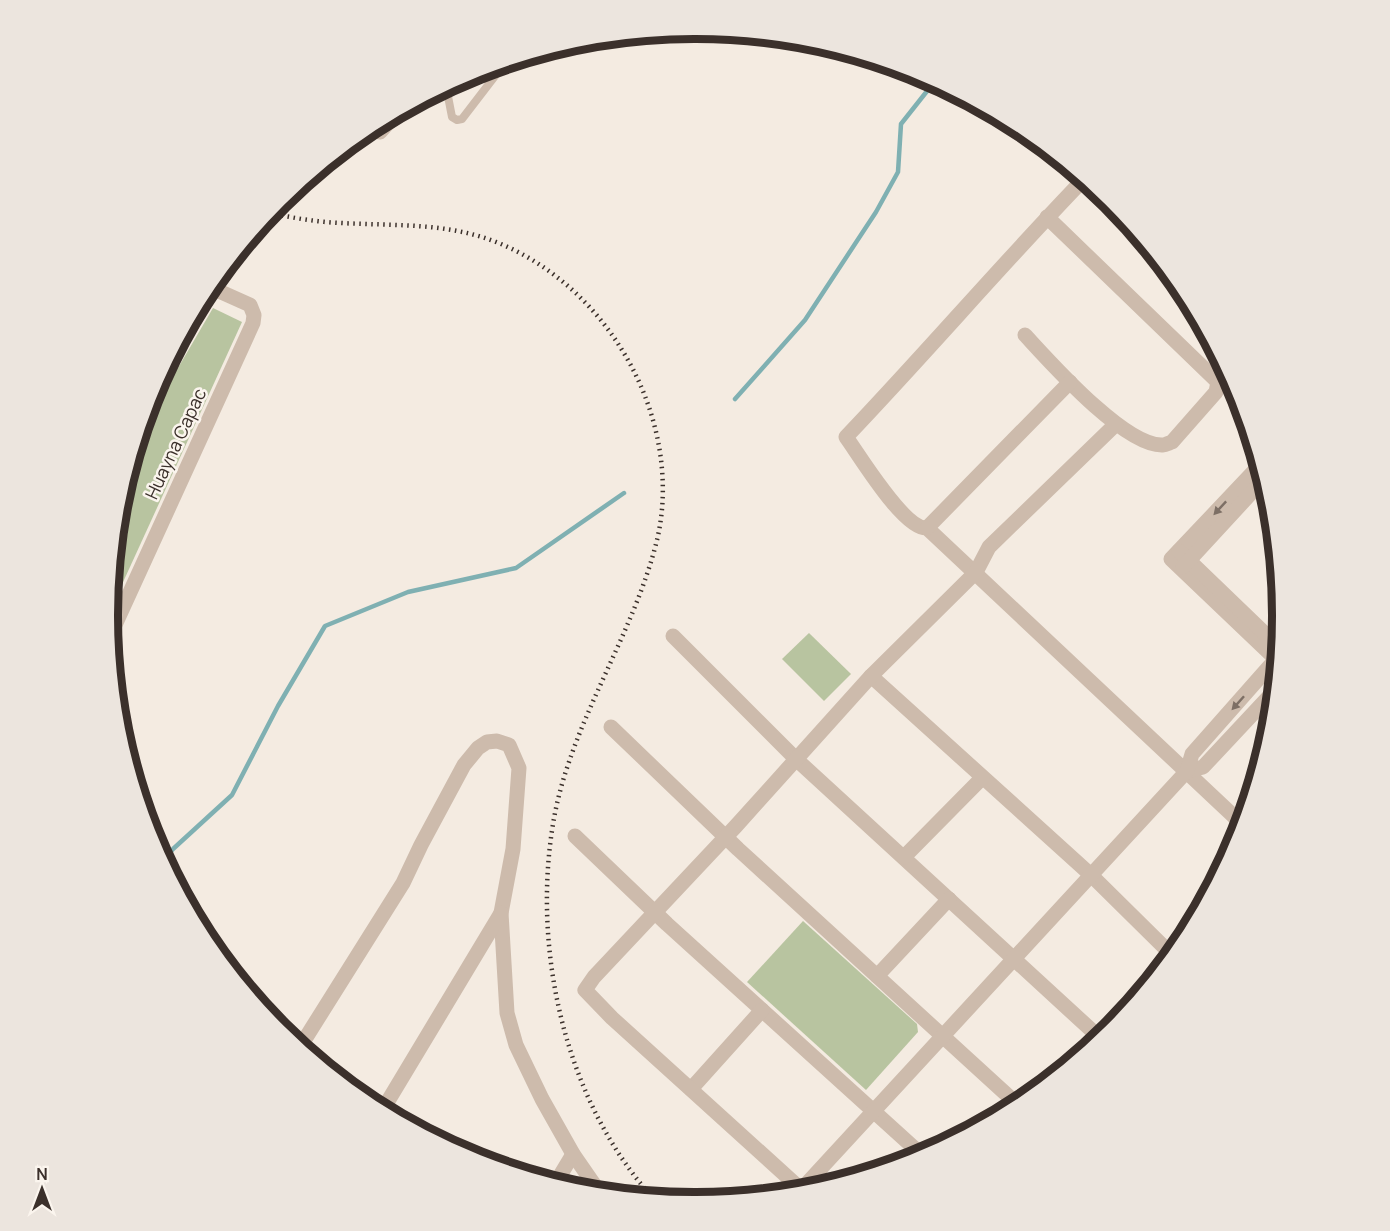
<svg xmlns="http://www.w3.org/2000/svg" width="1390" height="1231" viewBox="0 0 1390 1231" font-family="Manrope,sans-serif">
  <rect width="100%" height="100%" fill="#f4ebe1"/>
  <!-- green -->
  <g fill="#b8c4a0">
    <polygon points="213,308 242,322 108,615 119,501 140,433"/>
    <polygon points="809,633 851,674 824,701 782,659"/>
    <polygon points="803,921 917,1024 918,1032 866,1090 747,982"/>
  </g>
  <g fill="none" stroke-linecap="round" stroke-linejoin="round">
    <!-- stream -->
    <g stroke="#7fb0b2" stroke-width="4.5">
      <polyline points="735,399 805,320 876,212 898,172 901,124 935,81"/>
      <polyline points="164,861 173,849 232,795 278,706 325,626 408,592 516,568 624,493"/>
    </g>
    <!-- service -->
    <polyline stroke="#cdbbac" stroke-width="8" points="446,86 452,117 457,120 462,119 505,63"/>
    <!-- minor -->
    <g stroke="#cdbbac" stroke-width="15">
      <polyline points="372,126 380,132 397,113"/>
      <path d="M1084 179C1003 263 927 352 846 437 860 456 904 530 927 528L1242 824"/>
      <polyline points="1047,217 1218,382"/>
      <path d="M1025 335C1050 362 1125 447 1163 445 1166 445 1169 443 1172 442L1216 392 1218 382 1227 372"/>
      <polyline points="1260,465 1171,559 1278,661"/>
      <polyline points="927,528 1070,382"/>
      <polyline points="1179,551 1279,647"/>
      <polyline points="1183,567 1264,479"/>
      <polyline points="110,636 253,323 254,315 250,305 212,288 166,366"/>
      <polyline points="673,636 797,760 1100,1038"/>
      <polyline points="871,676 1091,875 1172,955"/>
      <polyline points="611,727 738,849 1018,1105"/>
      <polyline points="1187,771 1203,767 1275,690"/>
      <polyline points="575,836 667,924 923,1156"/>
      <polyline points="904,857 982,778"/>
      <polyline points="877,976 949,899"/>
      <polyline points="1098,1036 1140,994"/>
      <polyline points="300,1047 403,883 421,845 464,765 478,748 487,742 497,741 509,745 519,768 513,849 501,913 507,1013 516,1045 542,1099 573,1154 600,1193"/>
      <polyline points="691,1089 762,1010"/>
      <polyline points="382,1111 501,913"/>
      <polyline points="555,1184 573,1154"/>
      <polyline points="799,1192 1187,771 1192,754 1276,659"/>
      <polyline points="804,1192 612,1018 585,990 594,977 736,826 871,676 976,572 989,547 1116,424"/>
    </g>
    <!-- tertiary -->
    <polyline stroke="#cdbbac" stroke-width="15" points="209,286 212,288"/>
    <!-- rail -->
    <path stroke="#3b302b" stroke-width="4.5" stroke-dasharray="1.5 4.5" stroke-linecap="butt" d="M270 213C293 218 317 222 341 223 396 226 449 222 501 244 551 265 594 304 622 350 657 406 673 479 656 544 632 637 574 718 555 813 530 942 563 1099 653 1198"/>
  </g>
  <!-- one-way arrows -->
  <defs><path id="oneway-solid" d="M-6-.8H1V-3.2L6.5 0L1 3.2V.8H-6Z" transform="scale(1.5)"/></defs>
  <g fill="#7d6f65">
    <use href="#oneway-solid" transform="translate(1220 508) rotate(133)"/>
    <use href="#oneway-solid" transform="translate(1238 703) rotate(132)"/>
  </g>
  <g text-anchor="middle" stroke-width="5" stroke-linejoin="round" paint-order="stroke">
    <!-- street labels -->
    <g font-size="18" fill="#3b302b" stroke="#fbf5ee">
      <text transform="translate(176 444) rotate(-65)" y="6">Huayna Capac</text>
    </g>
  </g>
  <!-- crop -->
  <path d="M0 0H1390V1231H0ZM694 39H696A576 576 0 0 1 1272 615V616A576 576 0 0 1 696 1192H694A576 576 0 0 1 118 616V615A576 576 0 0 1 694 39Z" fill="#ece5de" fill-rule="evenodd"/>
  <path fill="none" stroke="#3b302b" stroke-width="8" d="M694 39H696A576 576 0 0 1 1272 615V616A576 576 0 0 1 696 1192H694A576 576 0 0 1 118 616V615A576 576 0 0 1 694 39Z"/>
  <!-- north arrow -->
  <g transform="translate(42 1189)" stroke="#fbf5ee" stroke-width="4.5" paint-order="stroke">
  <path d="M0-4.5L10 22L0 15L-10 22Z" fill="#3b302b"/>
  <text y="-9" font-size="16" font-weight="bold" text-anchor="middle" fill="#3b302b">N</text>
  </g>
</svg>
